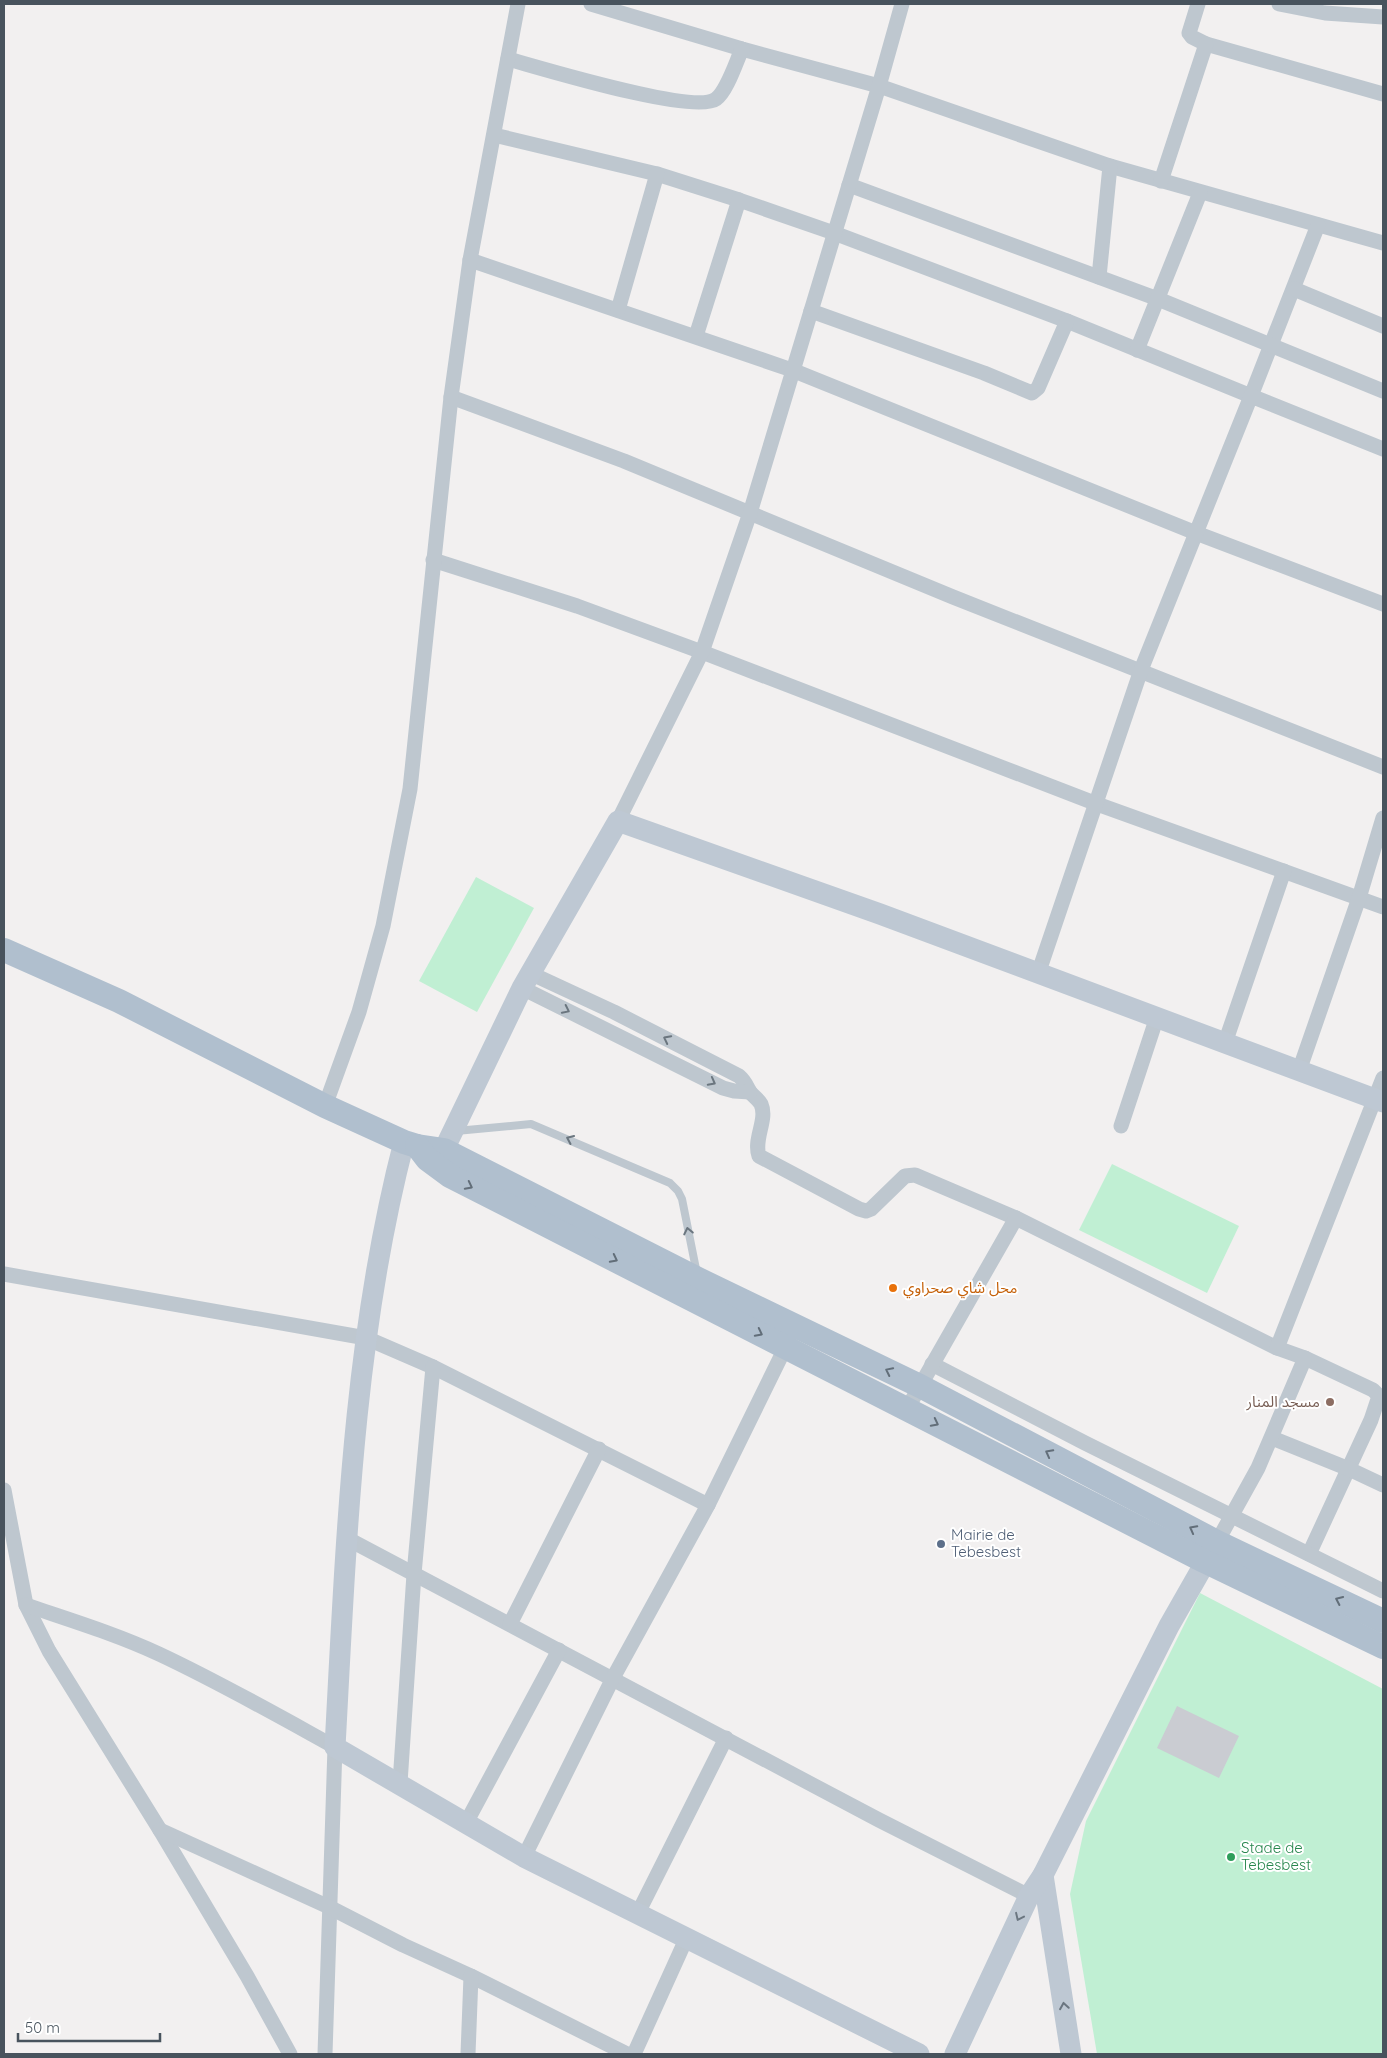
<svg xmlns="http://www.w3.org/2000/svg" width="1387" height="2058" viewBox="0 0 1387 2058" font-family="Quicksand,'Noto Sans Arabic',sans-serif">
  <rect width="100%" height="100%" fill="#f2f0f0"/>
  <!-- green -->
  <g fill="#c0efd3">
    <polygon points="476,877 534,908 477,1012 419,981"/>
    <polygon points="1112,1164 1239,1226 1207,1293 1079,1230"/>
    <polygon points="1200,1593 1383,1689 1383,2054 1097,2054 1070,1894 1086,1821"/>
  </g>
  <!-- building -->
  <polygon fill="#caccd2" points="1177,1706 1239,1736 1219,1778 1157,1748"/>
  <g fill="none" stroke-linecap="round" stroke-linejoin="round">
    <!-- lane -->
    <polyline stroke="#bec7cf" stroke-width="8" points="456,1131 531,1124 670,1183 678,1191 682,1199 697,1274"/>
    <!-- street -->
    <g stroke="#bec7cf" stroke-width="15">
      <polyline points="591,4 742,49 879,86 1110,166 1383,243"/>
      <polyline points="1198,4 1189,33 1192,37 1206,44 1383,94"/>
      <polyline points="1279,4 1325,13 1383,17"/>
      <path d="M508 59C541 68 694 115 716 99 727 91 736 62 742 49"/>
      <polyline points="494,135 657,174 739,200 834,233 1067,321 1251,396 1318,225"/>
      <polyline points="1161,181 1206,44"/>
      <polyline points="849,185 1158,299 1383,391"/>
      <polyline points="470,260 792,370 1196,533 1383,604"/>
      <polyline points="1099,277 1110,166"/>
      <polyline points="1294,289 1383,326"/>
      <polyline points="618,310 657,174"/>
      <polyline points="811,311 984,373 1032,393 1038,388 1067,321"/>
      <polyline points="696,336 739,200"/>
      <polyline points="1137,350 1200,193"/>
      <polyline points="451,397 624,461 953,597 1383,767"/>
      <polyline points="433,560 577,606 702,652 1097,804 1383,907"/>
      <polyline points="618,821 702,652 750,513 879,86 902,4"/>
      <path d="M532 974 614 1012 739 1076C745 1081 746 1085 750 1092 753 1096 758 1099 761 1104 768 1120 753 1139 759 1156L859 1209 866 1211 871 1209 905 1176 915 1175 1016 1218 1277 1348"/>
      <polyline points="1038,974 1141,670 1251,396 1383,449"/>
      <polyline points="522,988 723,1088 734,1091 750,1092"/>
      <polyline points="1225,1043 1284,871"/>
      <polyline points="1299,1071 1359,898 1383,818"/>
      <polyline points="325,1106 359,1012 383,926 410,789 451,397 470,260 518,4"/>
      <polyline points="1121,1126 1157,1017"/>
      <polyline points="4,1274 366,1338 433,1367 708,1505"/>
      <polyline points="1305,1358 1373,1390 1379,1396 1371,1420 1309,1554"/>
      <polyline points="932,1364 1085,1443 1383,1591"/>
      <polyline points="907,1409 1016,1218"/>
      <polyline points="1272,1438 1349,1469 1383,1485"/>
      <polyline points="4,1490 26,1605 49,1651 160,1830 247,1976 290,2054"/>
      <polyline points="346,1538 879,1820 1029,1896"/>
      <polyline points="1217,1542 1258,1468 1305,1358 1277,1348 1383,1078"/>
      <path d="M26 1605C70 1620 116 1634 159 1654 219 1682 277 1715 335 1747L325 2054"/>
      <polyline points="510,1624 599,1449"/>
      <polyline points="400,1783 414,1574 433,1367"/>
      <polyline points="466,1823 559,1650"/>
      <polyline points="160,1830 329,1907 403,1945 471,1976 627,2054"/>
      <polyline points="524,1857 613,1678 708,1505 789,1340"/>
      <polyline points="638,1913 726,1738"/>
      <polyline points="468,2054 471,1976"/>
      <polyline points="634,2054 687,1937"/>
    </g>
    <!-- secondary -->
    <g stroke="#bec8d3" stroke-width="21">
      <path d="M404 1142C353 1338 346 1545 335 1747L524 1857 919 2054"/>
      <polyline points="437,1164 522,988 618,821 880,914 1383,1102"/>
      <polyline points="1043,1875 1071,2054"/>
      <polyline points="955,2054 1029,1896 1043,1875 1169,1626 1214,1547"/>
    </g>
    <!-- primary -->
    <g stroke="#b0bfce" stroke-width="24">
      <polyline points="4,950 119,1001 325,1106 404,1142 417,1146 444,1150 698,1279 920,1386 1217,1542 1383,1621"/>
      <polyline points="417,1146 427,1159 450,1176 1204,1561 1383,1647"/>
    </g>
  </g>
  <!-- one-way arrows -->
  <defs><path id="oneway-chevron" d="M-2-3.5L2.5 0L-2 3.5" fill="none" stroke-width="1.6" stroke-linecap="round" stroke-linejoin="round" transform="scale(1.25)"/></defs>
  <g stroke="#6b767f">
    <use href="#oneway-chevron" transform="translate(566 1010) rotate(26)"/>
    <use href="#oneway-chevron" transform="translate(667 1039) rotate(-153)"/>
    <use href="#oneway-chevron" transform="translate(712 1082) rotate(28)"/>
    <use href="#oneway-chevron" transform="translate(570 1139) rotate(-156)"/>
    <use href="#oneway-chevron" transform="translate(688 1231) rotate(-102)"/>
  </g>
  <g stroke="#626e79">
    <use href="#oneway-chevron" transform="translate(469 1186) rotate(27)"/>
    <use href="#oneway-chevron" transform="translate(614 1259) rotate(27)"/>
    <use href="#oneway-chevron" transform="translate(759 1333) rotate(27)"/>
    <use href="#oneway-chevron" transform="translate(889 1371) rotate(-154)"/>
    <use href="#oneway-chevron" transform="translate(935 1423) rotate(27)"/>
    <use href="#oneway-chevron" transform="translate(1049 1453) rotate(-152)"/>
    <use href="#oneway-chevron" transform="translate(1193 1529) rotate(-152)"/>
    <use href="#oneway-chevron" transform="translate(1339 1600) rotate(-155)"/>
  </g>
  <g stroke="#6b7680">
    <use href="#oneway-chevron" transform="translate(1019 1917) rotate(115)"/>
    <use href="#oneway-chevron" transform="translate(1064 2006) rotate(-99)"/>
  </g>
  <!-- markers -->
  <circle fill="#e8710a" stroke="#fff" stroke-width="2" cx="893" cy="1288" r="5"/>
  <circle fill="#8d6e63" stroke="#fff" stroke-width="2" cx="1330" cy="1402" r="5"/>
  <circle fill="#5c6f8a" stroke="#fff" stroke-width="2" cx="941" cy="1544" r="5"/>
  <circle fill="#2e9e5b" stroke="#fff" stroke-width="2" cx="1231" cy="1857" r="5"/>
  <g text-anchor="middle" stroke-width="4" stroke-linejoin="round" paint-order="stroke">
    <!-- food labels -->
    <g font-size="15" fill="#c56008" stroke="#fff" text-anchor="start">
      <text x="903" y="1293">محل شاي صحراوي</text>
    </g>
    <!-- education labels -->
    <g font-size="15" fill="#785e54" stroke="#fff" text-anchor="end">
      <text x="1320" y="1407">مسجد المنار</text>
    </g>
    <!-- service labels -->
    <g font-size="15" fill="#4e5e75" stroke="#fff" text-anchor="start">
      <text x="951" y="1540">Mairie de<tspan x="951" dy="17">Tebesbest</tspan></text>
    </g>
    <!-- leisure labels -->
    <g font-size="15" fill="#27864d" stroke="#fff" text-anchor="start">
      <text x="1241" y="1853">Stade de<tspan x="1241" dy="17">Tebesbest</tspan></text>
    </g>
  </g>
  <!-- border -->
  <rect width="1387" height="2058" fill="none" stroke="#48535d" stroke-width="10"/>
  <!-- scale -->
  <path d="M18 2033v8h142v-8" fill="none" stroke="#48535d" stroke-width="2.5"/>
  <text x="25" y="2033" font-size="15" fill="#48535d" stroke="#ffffff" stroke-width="4" paint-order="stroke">50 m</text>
</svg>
